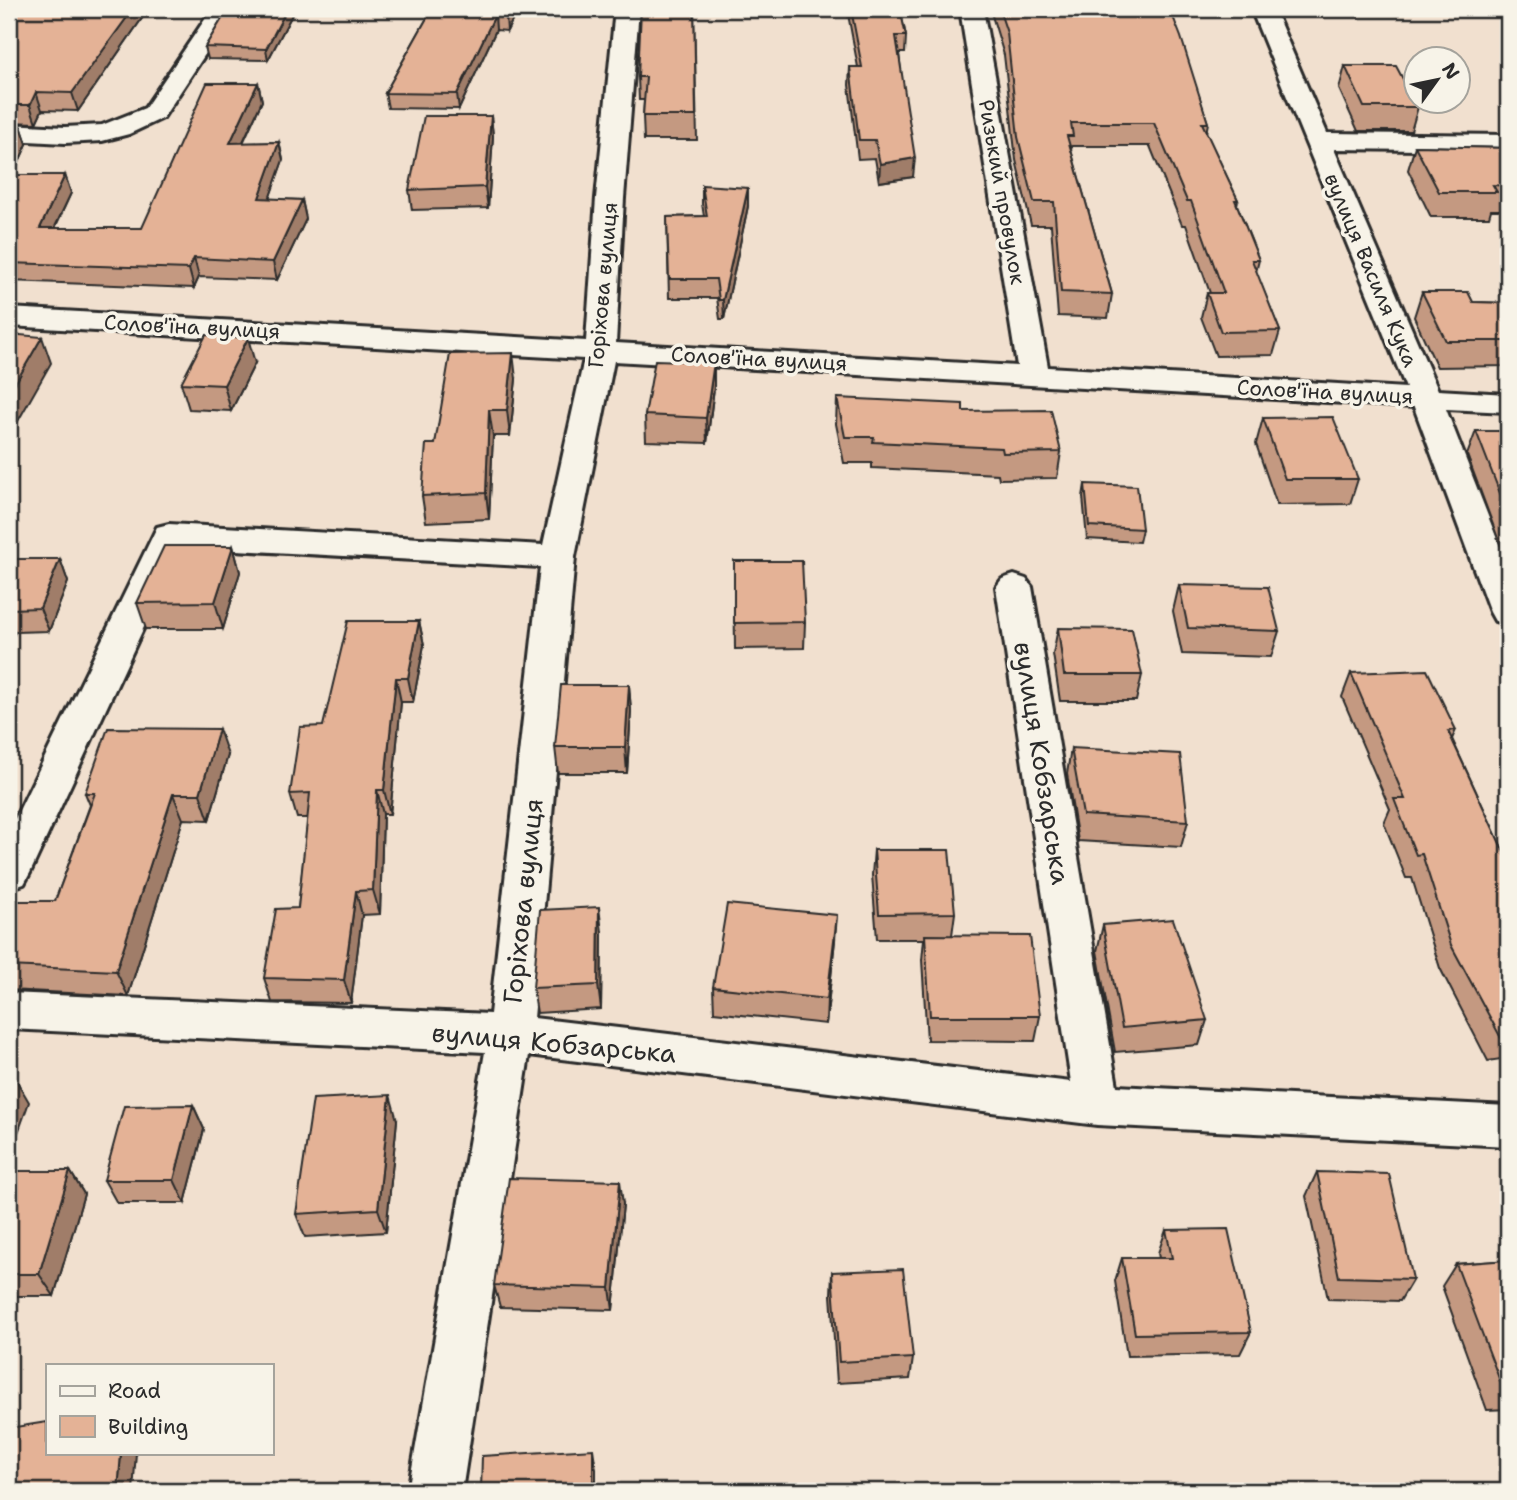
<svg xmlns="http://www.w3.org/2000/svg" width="1517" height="1500" viewBox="0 0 1517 1500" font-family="'Shantell Sans',sans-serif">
  <rect width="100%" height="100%" fill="#f1e0cf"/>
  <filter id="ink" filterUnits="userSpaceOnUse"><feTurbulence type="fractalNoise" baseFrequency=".0143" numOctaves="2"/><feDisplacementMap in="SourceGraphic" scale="14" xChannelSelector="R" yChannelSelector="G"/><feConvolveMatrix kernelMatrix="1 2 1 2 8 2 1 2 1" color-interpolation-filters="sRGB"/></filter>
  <g filter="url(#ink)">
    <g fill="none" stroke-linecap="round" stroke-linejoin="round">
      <defs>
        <g id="minor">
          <polygon points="212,9 235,9 163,118 129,134 102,141 65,143 9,140 9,124 65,127 102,125 145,108"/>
          <polygon points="615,9 639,9 624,198 616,343 1017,366 960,9 983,9 1048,367 1406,388 1251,9 1274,9 1327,133 1508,135 1508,151 1334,149 1438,390 1508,394 1508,412 1446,409 1508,567 1508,624 1495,621 1490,612 1414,407 614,361 575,557 534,1018 1071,1082 996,587 1002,579 1014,575 1026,579 1032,587 1117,1086 1508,1106 1508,1146 1097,1125 529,1055 462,1491 408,1491 485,1052 9,1029 9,993 490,1014 540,567 181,547 30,873 24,884 9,889 9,831 157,527 169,524 543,545 584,359 9,326 9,308 586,341 596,198"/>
        </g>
      </defs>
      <!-- minor casing -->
      <use href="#minor" stroke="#2b2b2b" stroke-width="6"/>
      <!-- minor -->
      <use href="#minor" fill="#f7f3e8" fill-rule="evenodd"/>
    </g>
    <!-- wall -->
    <g fill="#c49981" stroke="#2b2b2b" stroke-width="2">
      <polygon points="9,9 144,9 145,14 78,111 42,110 36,123 9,122"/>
      <polygon points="228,9 303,9 295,9 268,60 208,59 205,47"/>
      <polygon points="432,9 518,9 507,31 496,30 459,109 388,108 385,93"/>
      <polygon points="694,9 697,140 644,140 643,116 644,100 639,100 638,77"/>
      <polygon points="847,9 900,9 906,36 905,53 899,53 913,177 879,182 875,158 858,159 849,85 850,67 858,67"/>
      <polygon points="990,9 1170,9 1208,123 1206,133 1238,200 1237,205 1259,260 1256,272 1280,331 1273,355 1216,356 1201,317 1207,293 1210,293 1186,225 1182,225 1150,146 1072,146 1071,150 1112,294 1108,318 1058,316 1051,225 1031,225 1016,160 1004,55"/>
      <polygon points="1345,66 1418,107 1411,131 1358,131 1339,89"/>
      <polygon points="258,83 262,101 243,143 279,142 283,160 269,199 302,200 306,219 277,280 199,277 194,288 9,281 9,125 21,126 27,144 13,175 65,175 71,193 55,228 142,228"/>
      <polygon points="491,116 493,136 488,208 412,210 409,190"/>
      <polygon points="1415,146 1508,148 1508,210 1491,210 1489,217 1431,217 1408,170"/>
      <polygon points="702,185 748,206 724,319 720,319 717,298 669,298 667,217 704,216 702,204"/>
      <polygon points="1422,292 1473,302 1508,303 1508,366 1437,367 1414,317"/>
      <polygon points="714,362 714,388 707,443 646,441 645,415"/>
      <polygon points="255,363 231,411 189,409 181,383"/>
      <polygon points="516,379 510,436 493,436 489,519 426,522 422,496 435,444"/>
      <polygon points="837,398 963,411 1061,452 1057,478 999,479 998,474 872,468 872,463 844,463 836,424"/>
      <polygon points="1263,418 1358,479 1350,504 1277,505 1256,444"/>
      <polygon points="1476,431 1508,431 1508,565 1467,455"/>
      <polygon points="1085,484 1142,529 1139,542 1087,539 1083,497"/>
      <polygon points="233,546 240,572 223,629 146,629 137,603"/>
      <polygon points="9,559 60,559 68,582 49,631 15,632 9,645"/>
      <polygon points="734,561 805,622 804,648 735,649"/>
      <polygon points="1179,585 1279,631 1271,657 1182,654 1173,611"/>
      <polygon points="419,621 424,645 413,702 401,702 390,814 383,814 380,914 362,915 351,1003 272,1002 264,978 298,908 308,818 297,818 290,794 323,726"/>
      <polygon points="1058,628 1142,675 1136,701 1060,701 1053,654"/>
      <polygon points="1351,673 1456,730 1452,739 1508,861 1508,1058 1488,1061 1440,968 1412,878 1406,878 1384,823 1390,809 1342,697"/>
      <polygon points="629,685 631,711 627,773 558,773 555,747"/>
      <polygon points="1071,748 1188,821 1181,847 1078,841 1067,774"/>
      <polygon points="228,755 209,820 183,819 128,996 9,990 9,991 9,910 55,901 90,805 85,793"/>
      <polygon points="874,850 955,913 952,935 1040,1016 1035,1041 927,1040 922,960 924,939 877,939 872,875"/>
      <polygon points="1103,925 1207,1020 1199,1045 1115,1052 1097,951"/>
      <polygon points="602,932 601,1009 537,1013 533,988"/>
      <polygon points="835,940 826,1024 714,1012 713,987"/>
      <polygon points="193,1105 204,1129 185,1203 117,1203 104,1180"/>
      <polygon points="397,1120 386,1232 305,1237 296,1214"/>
      <polygon points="9,1171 70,1171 84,1194 54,1296 9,1296"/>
      <polygon points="1317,1172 1413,1279 1400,1301 1328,1299 1306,1196"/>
      <polygon points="623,1204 613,1310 500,1307 494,1285"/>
      <polygon points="1166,1230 1251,1332 1240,1354 1127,1356 1115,1281 1122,1258 1159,1258 1158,1253"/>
      <polygon points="1508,1260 1508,1409 1487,1410 1442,1286 1456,1264"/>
      <polygon points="832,1272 913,1358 910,1379 837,1383 831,1295"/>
    </g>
    <!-- shaded-wall -->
    <g fill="#a07d69" stroke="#2b2b2b" stroke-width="2">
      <polygon points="133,9 144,9 145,14 78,111 72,93"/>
      <polygon points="287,9 295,9 268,60 266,49"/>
      <polygon points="509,9 518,9 507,31 506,16"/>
      <polygon points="495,15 496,30 459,109 457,94"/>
      <polygon points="258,83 262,101 234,161 230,143"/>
      <polygon points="36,92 42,110 36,123 30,105"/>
      <polygon points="491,116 493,136 488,208 485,187"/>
      <polygon points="21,126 27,144 9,184 9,152"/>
      <polygon points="279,142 283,160 263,216 259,198"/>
      <polygon points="915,158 913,177 879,182 880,164"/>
      <polygon points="65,175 71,193 46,246 40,228"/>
      <polygon points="748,188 748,206 724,319 723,300"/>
      <polygon points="302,200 306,219 277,280 273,262"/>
      <polygon points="194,258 199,277 194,288 189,269"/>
      <polygon points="42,337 51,363 9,437 9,394"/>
      <polygon points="248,338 255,363 231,411 224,385"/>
      <polygon points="513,353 516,379 510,436 507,410"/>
      <polygon points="714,362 714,388 707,443 706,418"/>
      <polygon points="489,410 493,436 489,519 486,493"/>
      <polygon points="233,546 240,572 223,629 215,602"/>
      <polygon points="60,559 68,582 49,631 40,608"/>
      <polygon points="9,617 15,632 9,645"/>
      <polygon points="419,621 424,645 413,702 408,678"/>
      <polygon points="396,678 401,702 390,814 384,790"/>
      <polygon points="629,685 631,711 627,773 625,747"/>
      <polygon points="219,729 228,755 209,820 200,794"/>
      <polygon points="377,790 383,814 380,914 373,890"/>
      <polygon points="173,794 183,819 128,996 116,971"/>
      <polygon points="356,891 362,915 351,1003 344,980"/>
      <polygon points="599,907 602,932 601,1009 598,985"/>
      <polygon points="837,915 835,940 826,1024 827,999"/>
      <polygon points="15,1078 29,1102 9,1158 9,1095"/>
      <polygon points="390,1095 397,1120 386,1232 378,1209"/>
      <polygon points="193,1105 204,1129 185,1203 174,1180"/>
      <polygon points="70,1171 84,1194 54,1296 39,1274"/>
      <polygon points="620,1181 623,1204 613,1310 610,1288"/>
      <polygon points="593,1449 596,1469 596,1491 593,1491"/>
      <polygon points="121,1453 136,1453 133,1491 118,1491"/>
    </g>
    <!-- building -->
    <g fill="#e4b296" stroke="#2b2b2b" stroke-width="2">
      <polygon points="9,9 133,9 72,93 36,92 30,105 9,105"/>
      <polygon points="228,9 287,9 266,49 205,47"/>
      <polygon points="432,9 509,9 506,16 495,15 457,94 385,93"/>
      <polygon points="641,9 694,9 696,116 643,116 646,77 638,77"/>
      <polygon points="851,9 900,9 906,36 896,36 915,158 880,164 875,140 859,140 850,67 862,67"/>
      <polygon points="999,9 1170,9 1181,37 1208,123 1202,123 1238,200 1235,200 1259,260 1252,260 1280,331 1221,332 1207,293 1224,293 1191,201 1187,201 1154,123 1071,123 1073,136 1067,136 1112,294 1061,292 1054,202 1034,202 1018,137 1007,33"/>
      <polygon points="1345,66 1396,66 1418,107 1364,107"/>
      <polygon points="207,83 258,83 230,143 279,142 259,198 302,200 273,262 194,258 189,269 9,263 9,175 65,175 40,228 142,228"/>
      <polygon points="424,116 491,116 485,187 409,190"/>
      <polygon points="9,125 21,126 9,152"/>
      <polygon points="1415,146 1508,148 1508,186 1493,185 1497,192 1439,192"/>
      <polygon points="702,185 748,188 723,300 719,300 716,279 669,279 667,217 707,216"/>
      <polygon points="1422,292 1468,292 1473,302 1508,303 1508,341 1446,341"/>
      <polygon points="9,334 42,337 9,394"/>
      <polygon points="206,335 248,338 224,385 181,383"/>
      <polygon points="513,353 507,410 489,410 486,493 422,496 426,444 435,444 450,354"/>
      <polygon points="655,360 714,362 706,418 645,415"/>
      <polygon points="837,398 963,404 963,411 1051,410 1061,452 1003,453 1002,448 873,442 874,437 845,437"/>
      <polygon points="1333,417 1358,479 1285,479 1263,418"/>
      <polygon points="1476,431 1508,431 1508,514"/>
      <polygon points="1085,484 1137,486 1142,529 1089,526"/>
      <polygon points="164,546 233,546 215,602 137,603"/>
      <polygon points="9,559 60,559 40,608 9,609"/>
      <polygon points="734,561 802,561 805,622 734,623"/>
      <polygon points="1179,585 1268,587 1279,631 1188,628"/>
      <polygon points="348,621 419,621 408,678 396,678 384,790 377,790 373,890 356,891 344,980 264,978 276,909 298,908 310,793 290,794 300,727 323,726"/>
      <polygon points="1058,628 1132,629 1142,675 1064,675"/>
      <polygon points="1427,670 1456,730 1448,731 1508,861 1508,1037 1501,1038 1451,945 1422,854 1416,855 1394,799 1405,799 1351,673"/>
      <polygon points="561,685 629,685 625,747 555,747"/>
      <polygon points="108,728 219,729 200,794 173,794 116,971 9,966 9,910 12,901 55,901 95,793 85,793"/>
      <polygon points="1071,748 1180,754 1188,821 1083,815"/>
      <polygon points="874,850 949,850 955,913 879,914"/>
      <polygon points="727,904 837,915 827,999 713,987"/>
      <polygon points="599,907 598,985 533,988 540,910"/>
      <polygon points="1173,919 1207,1020 1122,1028 1103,925"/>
      <polygon points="925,935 1030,936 1040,1016 930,1016"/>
      <polygon points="9,1078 15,1078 9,1095"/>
      <polygon points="390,1095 378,1209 296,1214 313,1099"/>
      <polygon points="193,1105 174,1180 104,1180 124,1106"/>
      <polygon points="9,1171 70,1171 39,1274 9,1274"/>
      <polygon points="1317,1172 1389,1174 1413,1279 1339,1277"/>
      <polygon points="509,1178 620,1181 610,1288 494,1285"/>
      <polygon points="1228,1229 1251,1332 1135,1334 1122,1258 1172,1258 1166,1230"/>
      <polygon points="1508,1260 1508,1389 1503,1389 1456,1264"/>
      <polygon points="903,1269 913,1358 839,1362 832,1272"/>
      <polygon points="47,1422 47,1453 121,1453 118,1491 9,1491 9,1428"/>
      <polygon points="593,1449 593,1491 481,1491 482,1456"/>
    </g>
  </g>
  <g text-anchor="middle" stroke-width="7" stroke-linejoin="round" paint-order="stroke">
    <!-- far-street labels -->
    <g font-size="21" fill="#2b2b2b" stroke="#f7f3e8">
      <text transform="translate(1002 192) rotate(80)" y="7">Ризький провулок</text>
      <text transform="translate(1371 270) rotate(67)" y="7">вулиця Василя Кука</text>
      <text transform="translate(603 285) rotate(-85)" y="7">Горіхова вулиця</text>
      <text transform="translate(192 327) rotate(3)" y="7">Солов'їна вулиця</text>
      <text transform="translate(759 359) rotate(3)" y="7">Солов'їна вулиця</text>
      <text transform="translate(1325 392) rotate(3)" y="7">Солов'їна вулиця</text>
    </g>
    <!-- street labels -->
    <g font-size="26" fill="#2b2b2b" stroke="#f7f3e8">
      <text transform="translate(1042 763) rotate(81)" y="9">вулиця Кобзарська</text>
      <text transform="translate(523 901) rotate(-84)" y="9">Горіхова вулиця</text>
      <text transform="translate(554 1043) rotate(5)" y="9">вулиця Кобзарська</text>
    </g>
  </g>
  <!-- margin -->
  <rect width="1517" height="1500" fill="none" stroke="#f7f3e8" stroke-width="35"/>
  <rect x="18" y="18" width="1482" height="1465" fill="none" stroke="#2b2b2b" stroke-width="2.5" filter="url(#ink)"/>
  <!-- legend -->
  <rect x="46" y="1364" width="228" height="91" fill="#f7f3e8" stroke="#a5a39c" stroke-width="2"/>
  <rect x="60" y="1386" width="35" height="10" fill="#f7f3e8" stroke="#a5a39c" stroke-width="2"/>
  <text x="108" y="1398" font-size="21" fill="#2b2b2b">Road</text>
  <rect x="60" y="1416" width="35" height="21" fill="#e4b296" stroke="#a5a39c" stroke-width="2"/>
  <text x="108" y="1434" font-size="21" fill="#2b2b2b">Building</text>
  <!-- north arrow -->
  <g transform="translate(1437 80) rotate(57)"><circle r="33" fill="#f7f3e8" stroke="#a5a39c" stroke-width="2"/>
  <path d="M0-5L12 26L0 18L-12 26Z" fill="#2b2b2b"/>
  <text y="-10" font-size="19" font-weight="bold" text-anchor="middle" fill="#2b2b2b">N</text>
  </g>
</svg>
